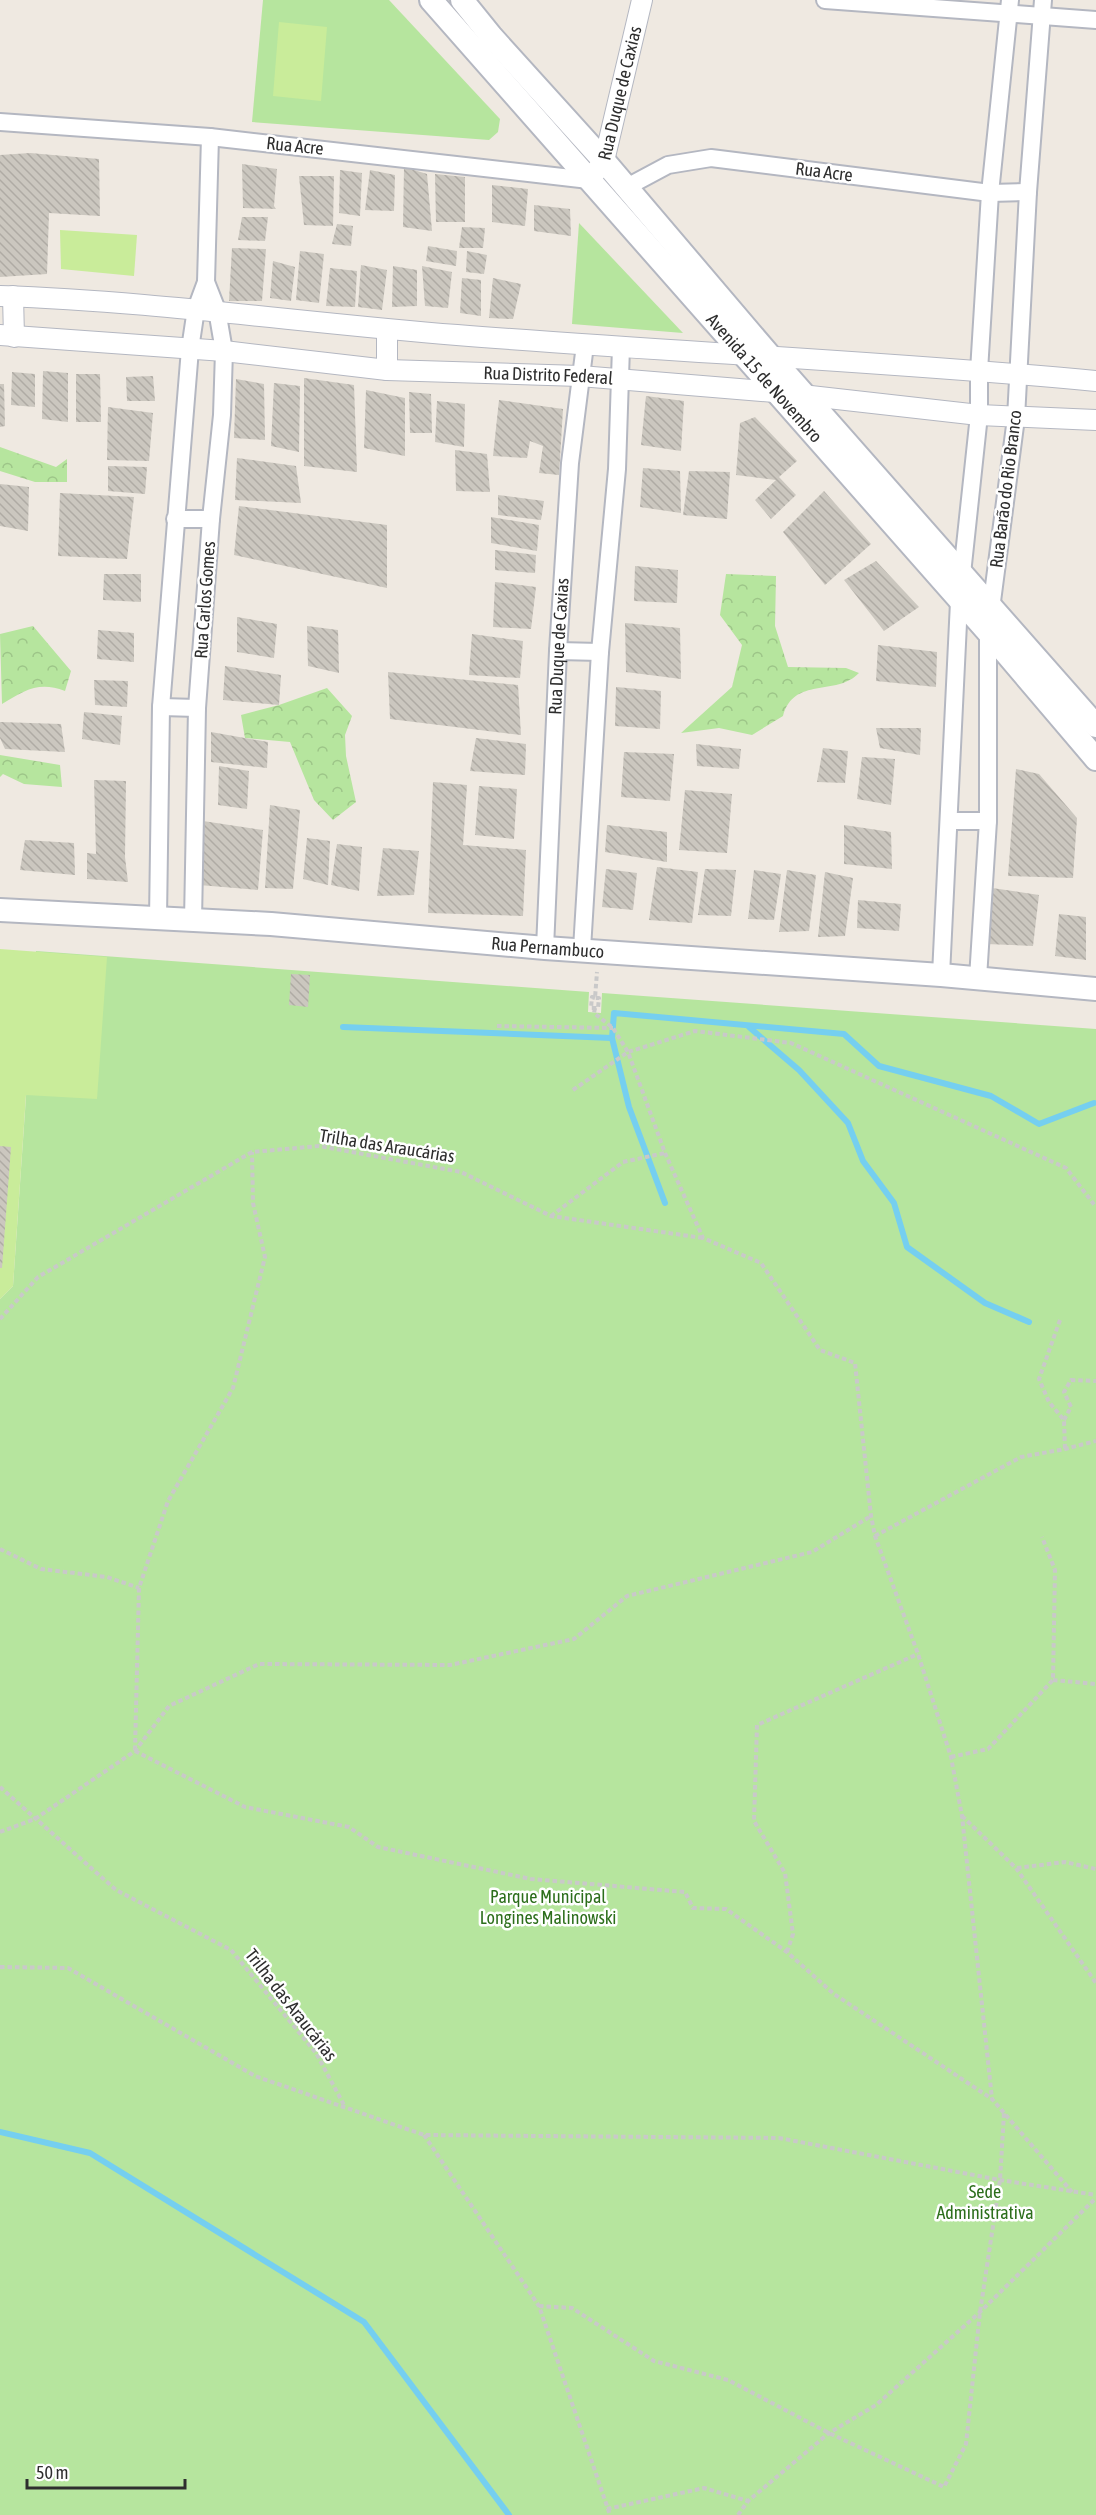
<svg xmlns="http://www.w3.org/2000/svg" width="1096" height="2515" viewBox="0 0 1096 2515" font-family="'Asap Condensed',sans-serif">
  <defs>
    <pattern id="forest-crowns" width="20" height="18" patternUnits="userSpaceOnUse" patternTransform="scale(1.5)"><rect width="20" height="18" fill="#b6e59e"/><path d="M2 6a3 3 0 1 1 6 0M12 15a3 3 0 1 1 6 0" fill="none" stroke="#9dc588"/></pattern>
    <pattern id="building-back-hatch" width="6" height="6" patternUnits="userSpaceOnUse" patternTransform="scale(1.5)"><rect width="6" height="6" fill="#cbc7bf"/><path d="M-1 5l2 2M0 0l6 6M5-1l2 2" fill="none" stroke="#afaba4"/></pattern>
  </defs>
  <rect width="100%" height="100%" fill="#efe9e1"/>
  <!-- forest -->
  <g fill="url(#forest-crowns)">
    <polygon points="0,447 56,467 67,459 67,482 35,482 0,471"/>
    <path d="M726 574 776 576 775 626 788 667 846 668 859 673C836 697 794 676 783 716L752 735 719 728 681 733 732 687 742 645 720 615Z"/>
    <path d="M33 626 71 671 65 691C39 681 25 690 2 704L0 634Z"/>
    <polygon points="327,688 352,716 345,735 346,756 356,802 333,820 314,800 290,742 245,738 241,715 279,705"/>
    <polygon points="0,755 60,765 62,787 24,784 3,774 0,777"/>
  </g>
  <!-- park -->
  <g fill="#b6e59e">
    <polygon points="263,0 389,0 500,119 498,132 489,140 252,122"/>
    <polygon points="579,223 683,333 572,324"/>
    <polygon points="36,951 589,992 588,1012 601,1013 602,993 1096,1029 1096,2515 0,2515 0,1299 13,1286"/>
  </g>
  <!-- pitch -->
  <g fill="#c9ec9a">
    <polygon points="279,22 327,27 321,101 273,96"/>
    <polygon points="60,230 137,235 134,276 61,269"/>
    <polygon points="0,949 107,957 97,1099 26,1095 13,1286 0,1299"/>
  </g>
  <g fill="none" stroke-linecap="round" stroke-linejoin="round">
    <!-- stream -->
    <g stroke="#75cff0" stroke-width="6">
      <polyline points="343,1027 612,1038"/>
      <polyline points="749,1027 799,1070 848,1123 863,1161 894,1203 907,1247 985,1303 1029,1322"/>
      <polyline points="665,1203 629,1107 612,1038 614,1013 844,1034 879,1066 991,1096 1039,1124 1094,1103"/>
      <polyline points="0,2132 90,2153 364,2322 509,2515"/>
    </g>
  </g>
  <!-- building -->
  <g fill="url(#building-back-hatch)">
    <polygon points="30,153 99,159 100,216 49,213 47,274 0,277 0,155"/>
    <polygon points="242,164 277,169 274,206 276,209 243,208"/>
    <polygon points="404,167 427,174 432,231 403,227"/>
    <polygon points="340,170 362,173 360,216 339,213"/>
    <polygon points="370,170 395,175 394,211 365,210"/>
    <polygon points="435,174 465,177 465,222 436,222"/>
    <polygon points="299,176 334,176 333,226 304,225"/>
    <polygon points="492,185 528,189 525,226 492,222"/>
    <polygon points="534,205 570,209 571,236 534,231"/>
    <polygon points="242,217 268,217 265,241 238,240"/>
    <polygon points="337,224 353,226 351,246 332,244"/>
    <polygon points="462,227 485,228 483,248 459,248"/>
    <polygon points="428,246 457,251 456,266 426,261"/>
    <polygon points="232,248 266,249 262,301 229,301"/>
    <polygon points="300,251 324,254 319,303 296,300"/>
    <polygon points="467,251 487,255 484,274 466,272"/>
    <polygon points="273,261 295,267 291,301 270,298"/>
    <polygon points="361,265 387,270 382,310 358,307"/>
    <polygon points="393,266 417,270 417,306 392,307"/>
    <polygon points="422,266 452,272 448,308 425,306"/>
    <polygon points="330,268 357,271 355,307 326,306"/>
    <polygon points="462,278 481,280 481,316 460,313"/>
    <polygon points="493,278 521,284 513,319 489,318"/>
    <polygon points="43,371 68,373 68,422 42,419"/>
    <polygon points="12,372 35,374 35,407 11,405"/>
    <polygon points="76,374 100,374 101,422 76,422"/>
    <polygon points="153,376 155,401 127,401 126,377"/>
    <polygon points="304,378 354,385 357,472 304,466"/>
    <polygon points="236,379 264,384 265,440 234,438"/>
    <polygon points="274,383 300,386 299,452 271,446"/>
    <polygon points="0,384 4,384 5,426 0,427"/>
    <polygon points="366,390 405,398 405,456 364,448"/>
    <polygon points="409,392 431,394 432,433 410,433"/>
    <polygon points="646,396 684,401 681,451 641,445"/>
    <polygon points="499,400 563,409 559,475 539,473 543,446 530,441 527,458 493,456"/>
    <polygon points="437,401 465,404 464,447 435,442"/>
    <polygon points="108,407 153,413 149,461 107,460"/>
    <polygon points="755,417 797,461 779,477 796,495 771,519 755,500 776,480 736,475 740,423"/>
    <polygon points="455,450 487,454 490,492 456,491"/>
    <polygon points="237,458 296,466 301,503 235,500"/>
    <polygon points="108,466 147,467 145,494 108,491"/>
    <polygon points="643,468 680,471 681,513 640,507"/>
    <polygon points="689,471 730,472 727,519 683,515"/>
    <polygon points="0,484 29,487 28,531 0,526"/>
    <polygon points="824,491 871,544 825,585 783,532"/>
    <polygon points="60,493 134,497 127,559 58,556"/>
    <polygon points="498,495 544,501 541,520 498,515"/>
    <polygon points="239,506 387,525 387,588 234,555"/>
    <polygon points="491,517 539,525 537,551 491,543"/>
    <polygon points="495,550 536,555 535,573 495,570"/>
    <polygon points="876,561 919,607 884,631 844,580"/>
    <polygon points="635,566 678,570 677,603 634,601"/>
    <polygon points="104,574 141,574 141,602 103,600"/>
    <polygon points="495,582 536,587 531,629 493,627"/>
    <polygon points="237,617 277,624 274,658 237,652"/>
    <polygon points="625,623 680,628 681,679 626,672"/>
    <polygon points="307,626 338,630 339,673 308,666"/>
    <polygon points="98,630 134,633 134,662 97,659"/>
    <polygon points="472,634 523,641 520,678 469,675"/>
    <polygon points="878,645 937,652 936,687 876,681"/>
    <polygon points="225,666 281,675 279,705 223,700"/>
    <polygon points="388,672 518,685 521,735 390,719"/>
    <polygon points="94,680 128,681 127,707 95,705"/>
    <polygon points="616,687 661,691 660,729 615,726"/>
    <polygon points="84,712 122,716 120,745 82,739"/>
    <polygon points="0,722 61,724 65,752 5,749 0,738"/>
    <polygon points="876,728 921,728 920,755 880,748"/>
    <polygon points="211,732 268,742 267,768 211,762"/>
    <polygon points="476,738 526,744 525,775 470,771"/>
    <polygon points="696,744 741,749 739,769 697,766"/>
    <polygon points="823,748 848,751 845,783 817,782"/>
    <polygon points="624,752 674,754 670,801 621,797"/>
    <polygon points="862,757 895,759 891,805 857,799"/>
    <polygon points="219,766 249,771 247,809 218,805"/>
    <polygon points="1016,769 1039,774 1077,818 1073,878 1008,876"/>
    <polygon points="94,780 126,781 125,857 128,882 87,879 87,853 96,854"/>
    <polygon points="433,782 467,785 463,845 526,850 523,916 428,913"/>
    <polygon points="479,786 517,789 514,839 475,835"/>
    <polygon points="685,790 732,794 727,853 679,850"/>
    <polygon points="270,805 300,810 293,889 265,888"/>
    <polygon points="203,821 263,830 258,890 199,885"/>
    <polygon points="607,825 667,832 667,862 605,852"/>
    <polygon points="844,825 891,832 892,869 844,864"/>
    <polygon points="307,838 330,841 328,885 303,879"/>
    <polygon points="25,840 74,843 75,875 20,870"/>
    <polygon points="337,844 362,847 359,891 331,885"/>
    <polygon points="383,848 419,851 414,895 377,896"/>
    <polygon points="657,867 698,872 692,923 649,920"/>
    <polygon points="606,869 637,873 633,910 602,907"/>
    <polygon points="705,869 736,870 731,916 698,915"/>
    <polygon points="754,870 781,874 774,920 748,919"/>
    <polygon points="787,870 816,875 809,931 779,932"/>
    <polygon points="825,872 853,878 845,936 818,937"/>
    <polygon points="992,888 1039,895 1033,946 986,944"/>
    <polygon points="858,900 901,904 899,931 857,928"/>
    <polygon points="1059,914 1086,917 1086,960 1055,956"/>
    <polygon points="291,974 310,975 308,1007 289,1005"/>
    <polygon points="0,1146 11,1147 2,1268 0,1268"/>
  </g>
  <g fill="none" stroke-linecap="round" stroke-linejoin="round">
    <defs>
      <g id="minor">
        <polyline points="825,0 1096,20"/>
        <polyline points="0,122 210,137 589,180"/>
        <polyline points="625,188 668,165 711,158 990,193 1028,192"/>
        <polyline points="175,519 211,519"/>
        <polyline points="558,651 600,652"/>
        <polyline points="161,707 197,708"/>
        <polyline points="950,821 988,821"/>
        <polyline points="158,919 161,707 190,349 196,309 206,282 210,137"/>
        <polyline points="193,921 197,708 211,519 222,415 224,351 217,310 206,282"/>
        <path id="s1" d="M545 948 558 651 570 463 585 345"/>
        <polyline points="582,949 600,652 617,469 621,347"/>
        <polyline points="941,975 959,602 979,415 979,371 990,193 1010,0"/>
        <polyline points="978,978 988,821 988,632 1016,418 1028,192 1043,0"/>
      </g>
      <g id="tertiary">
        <path id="s2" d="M589 180 604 161 642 0"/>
        <path d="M0 296C153 301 304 323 457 335 670 352 883 361 1096 381"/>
        <polyline points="13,296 14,337"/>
        <path id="s3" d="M0 335 224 351 387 370 580 376 775 392 979 415 1096 420"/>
        <polyline points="387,370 387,330"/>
      </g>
      <g id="secondary">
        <path id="s4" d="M431 0 988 632 1096 759"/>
        <polyline points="462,0 491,36 604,161 770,356 1096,726"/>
        <path id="s5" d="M0 910 271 924 545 948 941 975 1096 989"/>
      </g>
    </defs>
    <!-- minor casing -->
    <use href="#minor" stroke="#b4b7c1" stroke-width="20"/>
    <!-- tertiary casing -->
    <use href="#tertiary" stroke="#b4b7c1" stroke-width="22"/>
    <!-- secondary casing -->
    <use href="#secondary" stroke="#b4b7c1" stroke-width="26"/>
    <!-- path -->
    <g stroke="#c9c9c9" stroke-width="4" stroke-dasharray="4.5 3" stroke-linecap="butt">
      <polyline points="595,998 592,997 591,1008 598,1008 599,998 595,998 597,972"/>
      <polyline points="595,1008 594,1013 613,1028 628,1052 665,1153 703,1238 761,1263 820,1350 855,1363 871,1516 875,1536 918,1654 951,1757 962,1816 992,2099 1072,2192"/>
      <polyline points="497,1026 613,1028"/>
      <polyline points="573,1090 628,1052 695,1031 791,1043 1066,1168 1096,1207"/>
      <polyline points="551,1216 623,1162 665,1153"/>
      <polyline points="0,1319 38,1277 252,1152 319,1146 461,1172 551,1216 703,1238"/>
      <polyline points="1060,1320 1039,1379 1049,1402 1064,1420 1065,1449"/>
      <polyline points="1064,1420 1071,1407 1064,1392 1071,1380 1096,1381"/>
      <polyline points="875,1536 1021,1457 1065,1449 1096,1441"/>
      <polyline points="0,1549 41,1569 107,1577 139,1588"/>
      <polyline points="1053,1680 1096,1684"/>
      <polyline points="135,1750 139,1588 168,1501 233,1388 265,1257 253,1203 252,1152"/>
      <polyline points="135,1751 245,1807 349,1827 378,1847 531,1879 685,1892 693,1908 726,1909 787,1952 834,1994 992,2099"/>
      <polyline points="951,1757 988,1749 1053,1680 1055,1570 1042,1537"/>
      <polyline points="0,1787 116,1890 231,1950 316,2053 344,2105"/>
      <polyline points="962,1816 1016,1868 1096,1983"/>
      <polyline points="0,1832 35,1819 135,1751 169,1706 259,1664 450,1665 574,1639 627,1596 812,1552 871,1516"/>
      <polyline points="1017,1868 1065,1862 1096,1869"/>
      <polyline points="787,1952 793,1934 785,1873 754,1821 757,1725 918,1654"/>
      <polyline points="0,1967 68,1968 255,2076 424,2135 779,2138 1000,2180 1096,2195"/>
      <polyline points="424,2135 539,2306 610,2515"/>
      <polyline points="539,2306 572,2308 654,2361 728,2380 829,2433 944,2487 966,2444 980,2312 1000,2180 1004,2113"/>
      <polyline points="607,2509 704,2488 748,2501"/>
      <polyline points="738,2515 748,2501 829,2433 876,2405 980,2312 1096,2198"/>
    </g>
    <!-- minor -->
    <use href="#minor" stroke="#fff" stroke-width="16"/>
    <!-- tertiary -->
    <use href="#tertiary" stroke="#fff" stroke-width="20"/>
    <!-- secondary -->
    <use href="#secondary" stroke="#fff" stroke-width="22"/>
  </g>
  <g text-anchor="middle" stroke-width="5" stroke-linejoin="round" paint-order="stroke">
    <!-- street labels -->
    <g font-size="18" fill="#2e2e2e" stroke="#fff">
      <text dy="6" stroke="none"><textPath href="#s2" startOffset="94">Rua Duque de Caxias</textPath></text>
      <text transform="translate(295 146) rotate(6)" y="6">Rua Acre</text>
      <text transform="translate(824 172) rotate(7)" y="6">Rua Acre</text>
      <text dy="6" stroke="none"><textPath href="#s3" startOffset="550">Rua Distrito Federal</textPath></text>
      <text dy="6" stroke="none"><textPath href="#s4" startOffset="504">Avenida 15 de Novembro</textPath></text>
      <text transform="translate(1006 489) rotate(-83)" y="6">Rua Barão do Rio Branco</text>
      <text transform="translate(205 600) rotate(-86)" y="6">Rua Carlos Gomes</text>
      <text dy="6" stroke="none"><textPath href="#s1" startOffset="302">Rua Duque de Caxias</textPath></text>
      <text dy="6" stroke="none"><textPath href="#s5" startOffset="549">Rua Pernambuco</textPath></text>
      <text transform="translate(387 1146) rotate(9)" y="6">Trilha das Araucárias</text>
      <text transform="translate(291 2005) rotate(52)" y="6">Trilha das Araucárias</text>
    </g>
    <!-- park labels -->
    <g font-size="18" fill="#2c6e1b" stroke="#fff">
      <text x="548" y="1903">Parque Municipal<tspan x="548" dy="21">Longines Malinowski</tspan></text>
      <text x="985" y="2198">Sede<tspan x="985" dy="21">Administrativa</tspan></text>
    </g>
  </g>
  <!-- scale -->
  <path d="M27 2479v9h158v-9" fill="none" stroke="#2e2e2e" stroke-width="3"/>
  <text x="36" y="2479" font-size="18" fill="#2e2e2e" stroke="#ffffff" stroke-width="4.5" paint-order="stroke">50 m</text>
</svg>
